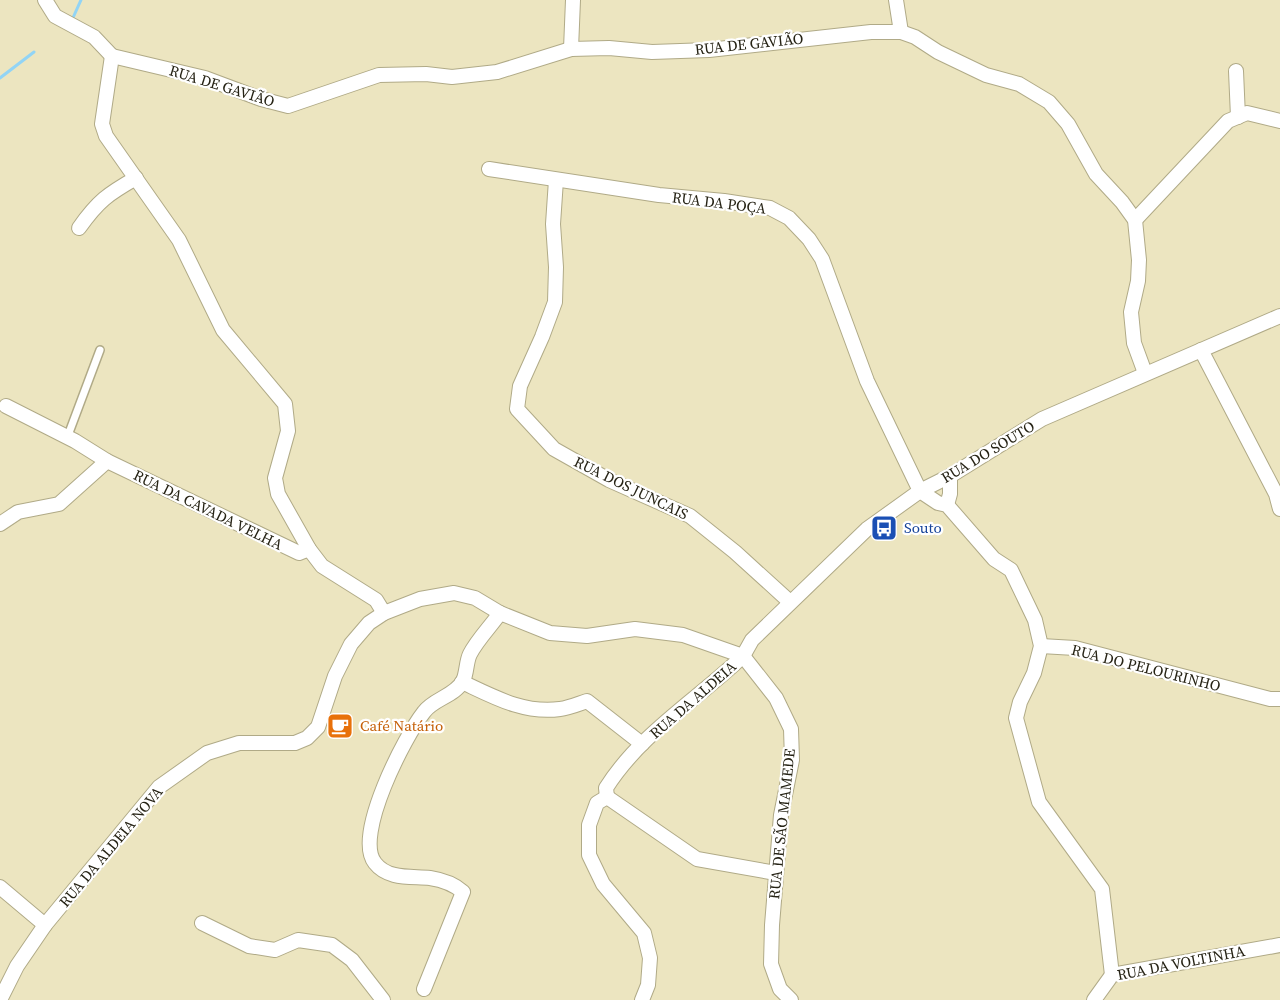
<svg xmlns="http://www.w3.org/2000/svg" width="1280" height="1000" viewBox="0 0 1280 1000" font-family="'Source Serif 4',serif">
  <rect width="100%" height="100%" fill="#ece5c0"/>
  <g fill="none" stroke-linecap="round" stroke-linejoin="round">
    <!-- stream -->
    <g stroke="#92d4f5" stroke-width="3">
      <polyline points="72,20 81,0"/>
      <polyline points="0,78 34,52"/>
    </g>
    <defs>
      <polyline id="service" points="67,438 100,350"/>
      <g id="minor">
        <polyline points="45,0 55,16 94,37 112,56"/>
        <polyline points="896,0 901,32"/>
        <polyline points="571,49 573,0"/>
        <polyline points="112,56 205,78 261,99 288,106 379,75 426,74 452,77 497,72 571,49 609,48 652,52 709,50 871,32 901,32 915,37 938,52 986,75 1019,84 1049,102 1068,124 1096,174 1122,202 1135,220 1139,260 1138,281 1131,312 1134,343 1145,373"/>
        <polyline points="112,56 102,124 106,136 179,240 223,330 285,404 288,431 275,478 278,494 309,549 322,566 376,600 384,613"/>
        <polyline points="1236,71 1238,117"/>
        <polyline points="489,169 659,195 724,201 770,208 789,218 809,239 822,259 867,381 920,491"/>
        <polyline points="556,180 553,224 556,267 555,302 542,337 520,386 517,409 554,449 609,480 690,516 735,552 790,602"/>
        <polyline points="1135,220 1228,121 1247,113 1280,121"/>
        <path d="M79 228C98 201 108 194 136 178"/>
        <polyline points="1201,350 1276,494 1280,509"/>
        <polyline points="6,406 75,441 107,461 299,553 309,549"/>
        <polyline points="920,491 938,503 947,505 994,559 1011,570 1035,620 1041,646 1034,673 1020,702 1016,718 1039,802 1102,889 1112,975"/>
        <polyline points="947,505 950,494 950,476"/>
        <polyline points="0,524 18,512 59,504 107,461"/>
        <polyline points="1041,646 1075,648 1270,699 1280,699"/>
        <polyline points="743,656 776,698 791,729 792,760 781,815 772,925 771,964 780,989 791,1000"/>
        <path d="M462 682C494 697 524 714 560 709 569 708 578 704 587 701L642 744"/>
        <path d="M607 797 606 788C640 734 698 699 743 656L752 640 867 529 920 491 950 476 1042 419 1280 316"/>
        <polyline points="607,797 597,803 589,825 589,855 603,884 644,933 650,958 648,985 642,1000"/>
        <polyline points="607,797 697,859 776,873"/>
        <polyline points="0,887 45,925"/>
        <polyline points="202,923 249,946 275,950 298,940 332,945 352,960 383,1000"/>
        <path d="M424 989 463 892C454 884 443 880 430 878 412 876 388 880 375 863 353 836 405 736 424 712 433 699 455 696 463 681 467 673 466 662 470 654 477 640 491 626 500 613"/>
        <polyline points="0,1000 17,966 45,925 159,787 207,753 239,743 295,743 307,738 318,727 335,676 351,644 369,623 384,613 420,599 454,593 475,598 500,613 550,633 587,636 635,629 683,635 743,656"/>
        <polyline points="1094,1000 1112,975 1280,945"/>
      </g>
    </defs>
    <!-- service casing -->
    <use href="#service" stroke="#b0aa87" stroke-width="10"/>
    <!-- minor casing -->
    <use href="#minor" stroke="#b0aa87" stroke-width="16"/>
    <!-- service -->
    <use href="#service" stroke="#fff" stroke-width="7"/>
    <!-- minor -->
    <use href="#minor" stroke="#fff" stroke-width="14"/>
  </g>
  <!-- icons -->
  <defs>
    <symbol id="bus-square" viewBox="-11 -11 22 22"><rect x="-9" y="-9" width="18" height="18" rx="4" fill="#1a4fb4" stroke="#fff"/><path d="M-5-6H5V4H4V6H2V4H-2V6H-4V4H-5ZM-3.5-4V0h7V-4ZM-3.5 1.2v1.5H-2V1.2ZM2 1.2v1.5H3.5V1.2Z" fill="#fff"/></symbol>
    <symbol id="cafe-square" viewBox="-11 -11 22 22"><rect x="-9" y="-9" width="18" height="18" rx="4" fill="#e8710a" stroke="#fff"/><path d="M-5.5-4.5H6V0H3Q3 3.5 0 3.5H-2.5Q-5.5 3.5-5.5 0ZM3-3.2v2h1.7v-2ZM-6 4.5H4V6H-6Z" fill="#fff"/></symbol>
  </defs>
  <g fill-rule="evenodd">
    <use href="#bus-square" x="869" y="513" width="30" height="30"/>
    <use href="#cafe-square" x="325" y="711" width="30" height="30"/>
  </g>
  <g text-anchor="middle" stroke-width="4.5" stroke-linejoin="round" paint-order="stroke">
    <!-- street labels -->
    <g font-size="15" fill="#262315" stroke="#fff">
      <text transform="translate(749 44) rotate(-6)" y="5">RUA DE GAVIÃO</text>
      <text transform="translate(222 86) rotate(17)" y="5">RUA DE GAVIÃO</text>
      <text transform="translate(719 203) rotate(7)" y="5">RUA DA POÇA</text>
      <text transform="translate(988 452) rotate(-31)" y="5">RUA DO SOUTO</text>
      <text transform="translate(631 488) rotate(26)" y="5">RUA DOS JUNCAIS</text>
      <text transform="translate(208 510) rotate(26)" y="5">RUA DA CAVADA VELHA</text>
      <text transform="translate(1146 668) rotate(14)" y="5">RUA DO PELOURINHO</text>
      <text transform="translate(693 700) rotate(-41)" y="5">RUA DA ALDEIA</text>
      <text transform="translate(782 824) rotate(-84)" y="5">RUA DE SÃO MAMEDE</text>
      <text transform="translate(111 847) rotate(-50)" y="5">RUA DA ALDEIA NOVA</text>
      <text transform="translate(1181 963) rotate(-11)" y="5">RUA DA VOLTINHA</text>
    </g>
    <!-- transit labels -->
    <g font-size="15" fill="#164399" stroke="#fff" text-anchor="start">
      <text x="904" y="533">Souto</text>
    </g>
    <!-- food labels -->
    <g font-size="15" fill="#c56008" stroke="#fff" text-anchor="start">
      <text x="360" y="731">Café Natário</text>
    </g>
  </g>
</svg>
